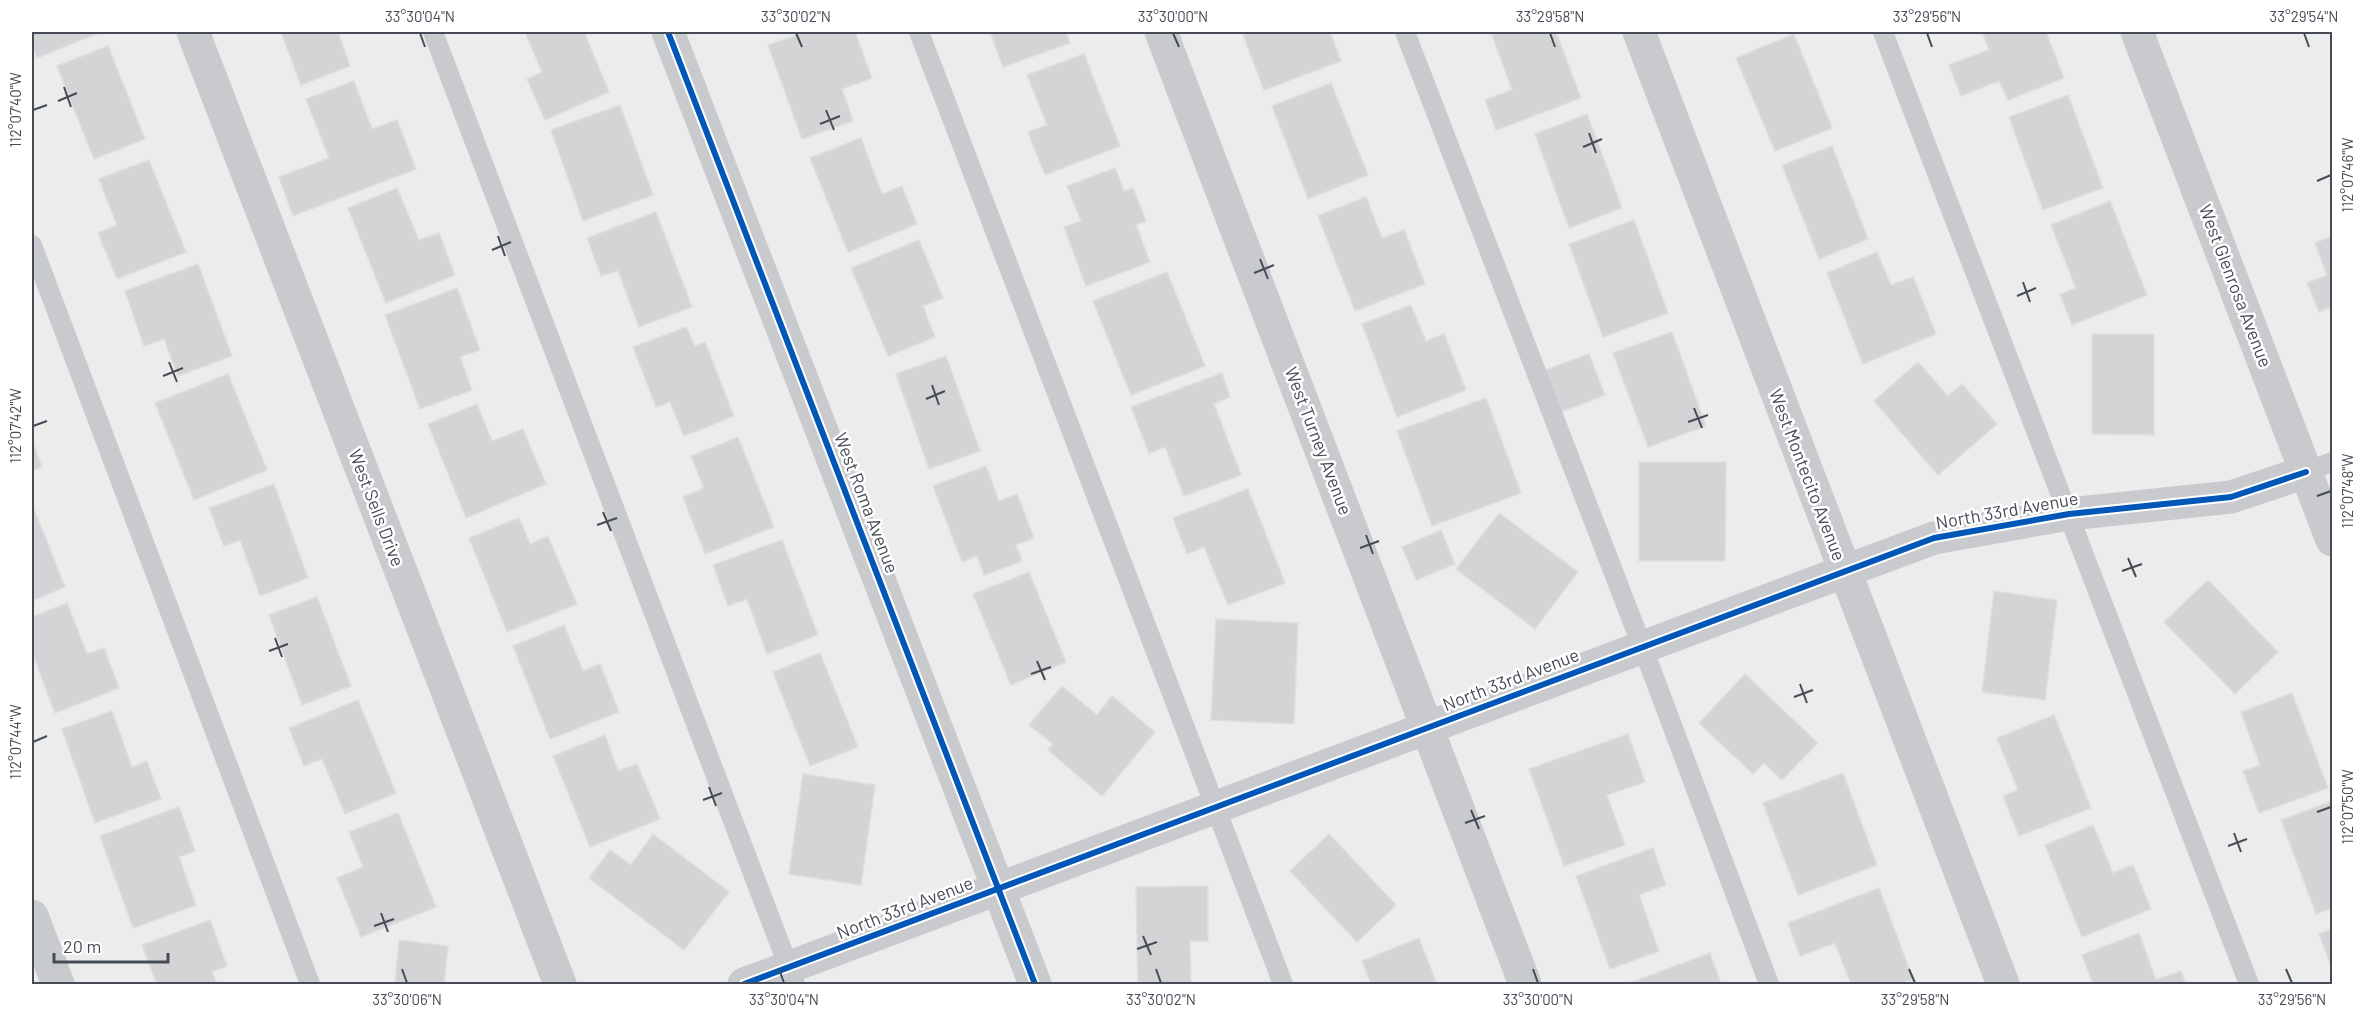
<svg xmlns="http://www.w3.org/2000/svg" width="2364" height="1016" viewBox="0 0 2364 1016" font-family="Barlow,sans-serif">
  <rect width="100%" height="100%" fill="#edecec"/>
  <!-- building -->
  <g fill="#d4d4d7" stroke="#dededf" stroke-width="1.5">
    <polygon points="32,32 101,32 37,58 32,45"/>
    <polygon points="281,32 338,32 350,66 301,85"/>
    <polygon points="525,32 584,32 609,92 545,120 527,79 542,72"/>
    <polygon points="806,32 855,32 872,78 842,89 853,121 802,139 768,45"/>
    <polygon points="990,32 1066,32 1070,43 1003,67"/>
    <polygon points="1242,32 1330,32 1341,61 1264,90"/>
    <polygon points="1491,32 1556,32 1581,98 1496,130 1485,100 1512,90"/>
    <polygon points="1982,32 2046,32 2064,78 2008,100 1999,81 1961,96 1949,65 1989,50"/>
    <polygon points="1794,34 1832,128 1775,151 1736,58"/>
    <polygon points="108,46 145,139 94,159 57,66"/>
    <polygon points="1084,54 1120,146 1045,175 1028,132 1047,125 1027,75"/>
    <polygon points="354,81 372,129 397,120 416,169 293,216 279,177 329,158 306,99"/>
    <polygon points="1331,83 1368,175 1308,199 1272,106"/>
    <polygon points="2068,95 2103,188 2043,210 2009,117"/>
    <polygon points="620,105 653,195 583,221 551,130"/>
    <polygon points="1587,114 1622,208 1569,228 1535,134"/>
    <polygon points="861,138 882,194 902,186 917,224 848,252 810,158"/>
    <polygon points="1832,146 1868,239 1819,259 1782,165"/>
    <polygon points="149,160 186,252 117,279 98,233 117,225 99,179"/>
    <polygon points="1115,168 1124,191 1133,188 1146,221 1136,225 1150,262 1086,286 1064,227 1081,221 1067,186"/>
    <polygon points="397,188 419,240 439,233 455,275 386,303 348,208"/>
    <polygon points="1366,197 1382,238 1404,230 1425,284 1355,311 1318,216"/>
    <polygon points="2110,201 2147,295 2072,325 2060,294 2076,288 2051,225"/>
    <polygon points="656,212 692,307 639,327 618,271 601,276 587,238"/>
    <polygon points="1634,220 1668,313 1603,337 1569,244"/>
    <polygon points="2332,236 2332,306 2319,312 2307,283 2327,275 2315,243"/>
    <polygon points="919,240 943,298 923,306 935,337 888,356 851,268"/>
    <polygon points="1877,252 1891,285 1913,277 1936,334 1863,364 1827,273"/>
    <polygon points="198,264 232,356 178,376 164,339 144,346 125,291"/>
    <polygon points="1167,272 1205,366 1131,395 1093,301"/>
    <polygon points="457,288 480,350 460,357 472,390 420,409 385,315"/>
    <polygon points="1411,305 1426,341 1444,334 1466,390 1397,417 1362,324"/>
    <polygon points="686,327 695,346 705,342 734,416 684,436 670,402 656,407 633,347"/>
    <polygon points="1672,332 1706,426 1648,447 1613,353"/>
    <polygon points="2092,334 2154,334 2154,435 2092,434"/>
    <polygon points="1589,354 1605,395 1561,412 1545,370"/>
    <polygon points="946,356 980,451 929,469 896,374"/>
    <polygon points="1918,362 1948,396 1962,384 1997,424 1938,475 1874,401"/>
    <polygon points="1222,373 1230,397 1214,404 1241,475 1184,496 1165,447 1149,453 1131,407"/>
    <polygon points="228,374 267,470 194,500 155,403"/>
    <polygon points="1486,398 1521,493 1432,526 1397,431"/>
    <polygon points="477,404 492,441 523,429 546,484 466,518 428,424"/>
    <polygon points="738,437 774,527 705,554 683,497 704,488 691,456"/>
    <polygon points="32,440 42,467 32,471"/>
    <polygon points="1639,462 1726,462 1725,561 1639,561"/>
    <polygon points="986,466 999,501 1017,494 1034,538 1016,545 1022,561 984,575 977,556 962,562 933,486"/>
    <polygon points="274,484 308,578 260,596 240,540 224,546 209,508"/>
    <polygon points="1248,489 1285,583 1228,605 1204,547 1187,554 1173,518"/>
    <polygon points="32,504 65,587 32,601"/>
    <polygon points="1499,513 1578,572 1535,629 1456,569"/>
    <polygon points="519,518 530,544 548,536 577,604 507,632 469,538"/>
    <polygon points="1441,530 1455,564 1416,580 1402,547"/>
    <polygon points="782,540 818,635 767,654 747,599 728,606 713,565"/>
    <polygon points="1029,572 1066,662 1011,685 973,594"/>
    <polygon points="2208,580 2278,652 2235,694 2164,622"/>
    <polygon points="1994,591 2057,600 2045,700 1982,692"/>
    <polygon points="317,597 351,686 302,705 269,615"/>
    <polygon points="67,603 87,654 104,648 119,688 55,713 32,652 32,617"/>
    <polygon points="1216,619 1298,623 1294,724 1211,720"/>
    <polygon points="564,625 583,671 600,664 619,712 550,739 513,646"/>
    <polygon points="820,653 858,747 810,766 773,672"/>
    <polygon points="1745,674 1818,743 1782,780 1764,763 1753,774 1699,723"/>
    <polygon points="1062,686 1097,715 1112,696 1155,732 1102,796 1048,750 1053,744 1029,725"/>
    <polygon points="2292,693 2328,788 2259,813 2243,771 2260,765 2241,712"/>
    <polygon points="358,700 396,793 345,814 322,759 304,766 289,728"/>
    <polygon points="112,711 132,767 147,761 161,799 95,823 62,729"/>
    <polygon points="2054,715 2091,808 2019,836 2003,796 2018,790 1997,738"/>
    <polygon points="1628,734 1645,782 1607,795 1625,845 1564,866 1529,769"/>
    <polygon points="605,735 618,771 637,764 660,819 590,847 553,756"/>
    <polygon points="1843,773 1877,865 1798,895 1763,803"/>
    <polygon points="803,774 875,785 861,885 789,874"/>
    <polygon points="2332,801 2332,908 2316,914 2281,820"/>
    <polygon points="179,807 195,851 179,857 196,905 133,928 100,836"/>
    <polygon points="398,813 436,907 361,937 337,878 363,867 349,832"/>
    <polygon points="2093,825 2113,873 2133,865 2151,909 2082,937 2045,845"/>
    <polygon points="653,834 729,892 684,950 589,878 610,850 631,865"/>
    <polygon points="1329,834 1396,905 1357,942 1290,871"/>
    <polygon points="1653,848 1666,885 1639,895 1659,951 1610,969 1576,876"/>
    <polygon points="1208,886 1208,941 1190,941 1191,984 1138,984 1136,887"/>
    <polygon points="1879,888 1913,979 1898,984 1851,984 1835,943 1800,956 1788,923"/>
    <polygon points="210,920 227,966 212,972 217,984 157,984 142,945"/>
    <polygon points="2332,929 2332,968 2319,934"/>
    <polygon points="2139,933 2156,980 2181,971 2186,984 2093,984 2082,955"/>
    <polygon points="1419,938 1437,984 1371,984 1362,961"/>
    <polygon points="399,940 448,946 444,984 395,984"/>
    <polygon points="1710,953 1721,984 1627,984"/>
  </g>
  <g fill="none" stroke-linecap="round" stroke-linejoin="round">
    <!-- service -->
    <g stroke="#c9cacd" stroke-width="20">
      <polyline points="433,32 795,984"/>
      <polyline points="919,32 1283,984"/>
      <polyline points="1405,32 1657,685 1769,984"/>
      <path d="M1883 32C2004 350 2128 667 2249 984"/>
      <polyline points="32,245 310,984"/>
      <polyline points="2306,472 2332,462"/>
    </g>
    <!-- minor -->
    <g stroke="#c9cacd" stroke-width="33">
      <polyline points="193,32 560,984"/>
      <polyline points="668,32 1035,984"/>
      <polyline points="1161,32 1525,984"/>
      <polyline points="1639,32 2003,984"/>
      <polyline points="2137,32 2332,540"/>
      <polyline points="744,984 1934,538 2069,514 2231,497 2306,472"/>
    </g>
    <!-- tertiary -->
    <polyline stroke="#c9cacd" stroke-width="33" points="32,916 58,984"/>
    <defs>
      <g id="cycleway">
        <polyline points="668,32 1035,984"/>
        <polyline points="744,984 1934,538 2069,514 2231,497 2306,472"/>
      </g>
    </defs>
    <!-- cycleway casing -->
    <use href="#cycleway" stroke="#fff" stroke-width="10"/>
    <!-- cycleway -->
    <use href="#cycleway" stroke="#0057b8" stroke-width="6"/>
  </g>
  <!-- ticks -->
  <path fill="none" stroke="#464c56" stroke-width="2" d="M420 33 425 47M796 33 802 47M1173 33 1179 47M1550 33 1555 47M1927 33 1932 47M2304 33 2309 47M64 87 71 107M58 101 77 93M33 110 47 105M826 110 834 130M820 124 840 116M1589 133 1596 153M1583 147 1602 139M2317 181 2331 175M498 236 505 256M492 250 511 242M1260 259 1268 279M1254 273 1274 265M2023 282 2030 302M2017 296 2036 288M169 362 177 382M163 376 183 368M932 385 939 405M926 399 945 391M1694 408 1702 428M1688 422 1708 415M33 426 47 421M2317 496 2331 491M603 512 611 531M597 525 617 518M1366 535 1373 554M1360 548 1379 541M2128 558 2136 577M2122 571 2142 564M275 638 282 657M269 651 288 644M1037 661 1045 680M1031 674 1051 667M1800 684 1807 703M1794 697 1813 690M33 742 47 736M709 787 716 806M703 800 722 793M1471 810 1479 829M2317 812 2331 807M1465 823 1485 816M2234 833 2241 852M2228 846 2247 839M381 913 388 932M374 926 394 919M1143 936 1151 955M1137 949 1157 942M402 969 407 983M779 969 784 983M1156 969 1161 983M1533 969 1538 983M1909 969 1915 983M2286 969 2292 983"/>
  <g text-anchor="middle" stroke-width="5" stroke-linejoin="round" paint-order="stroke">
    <!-- street labels -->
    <g font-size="18" fill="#464c56" stroke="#fff">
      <text transform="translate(2235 286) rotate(69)" y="6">West Glenrosa Avenue</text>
      <text transform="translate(1318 441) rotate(69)" y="6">West Turney Avenue</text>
      <text transform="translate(1807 475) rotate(69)" y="6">West Montecito Avenue</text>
      <text transform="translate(866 503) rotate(69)" y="6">West Roma Avenue</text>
      <text transform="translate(376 508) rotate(69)" y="6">West Sells Drive</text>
      <text transform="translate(2007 511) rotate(-10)" y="6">North 33rd Avenue</text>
      <text transform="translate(1511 680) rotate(-21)" y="6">North 33rd Avenue</text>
      <text transform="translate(905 908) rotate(-21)" y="6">North 33rd Avenue</text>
    </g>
  </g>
  <!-- border -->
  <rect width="2364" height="1016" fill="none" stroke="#ffffff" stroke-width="66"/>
  <!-- scale -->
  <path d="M54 953v9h114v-9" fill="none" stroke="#464c56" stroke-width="3"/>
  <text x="63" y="953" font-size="18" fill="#464c56" stroke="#ffffff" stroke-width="4.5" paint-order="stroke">20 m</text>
  <rect x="33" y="33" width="2298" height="950" fill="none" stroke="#464c56" stroke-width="2"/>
  <g font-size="15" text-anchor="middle" fill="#464c56">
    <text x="420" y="22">33°30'04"N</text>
    <text x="796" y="22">33°30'02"N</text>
    <text x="1173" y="22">33°30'00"N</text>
    <text x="1550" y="22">33°29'58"N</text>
    <text x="1927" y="22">33°29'56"N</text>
    <text x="2304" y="22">33°29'54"N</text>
    <text transform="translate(16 110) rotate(-90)" y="5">112°07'40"W</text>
    <text transform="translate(2348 175) rotate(-90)" y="5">112°07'46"W</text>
    <text transform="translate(16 426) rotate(-90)" y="5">112°07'42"W</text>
    <text transform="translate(2348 491) rotate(-90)" y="5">112°07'48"W</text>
    <text transform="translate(16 742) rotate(-90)" y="5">112°07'44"W</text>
    <text transform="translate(2348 807) rotate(-90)" y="5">112°07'50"W</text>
    <text x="407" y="1005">33°30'06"N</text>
    <text x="784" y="1005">33°30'04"N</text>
    <text x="1161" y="1005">33°30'02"N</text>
    <text x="1538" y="1005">33°30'00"N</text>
    <text x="1915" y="1005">33°29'58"N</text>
    <text x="2292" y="1005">33°29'56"N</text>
  </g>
</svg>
